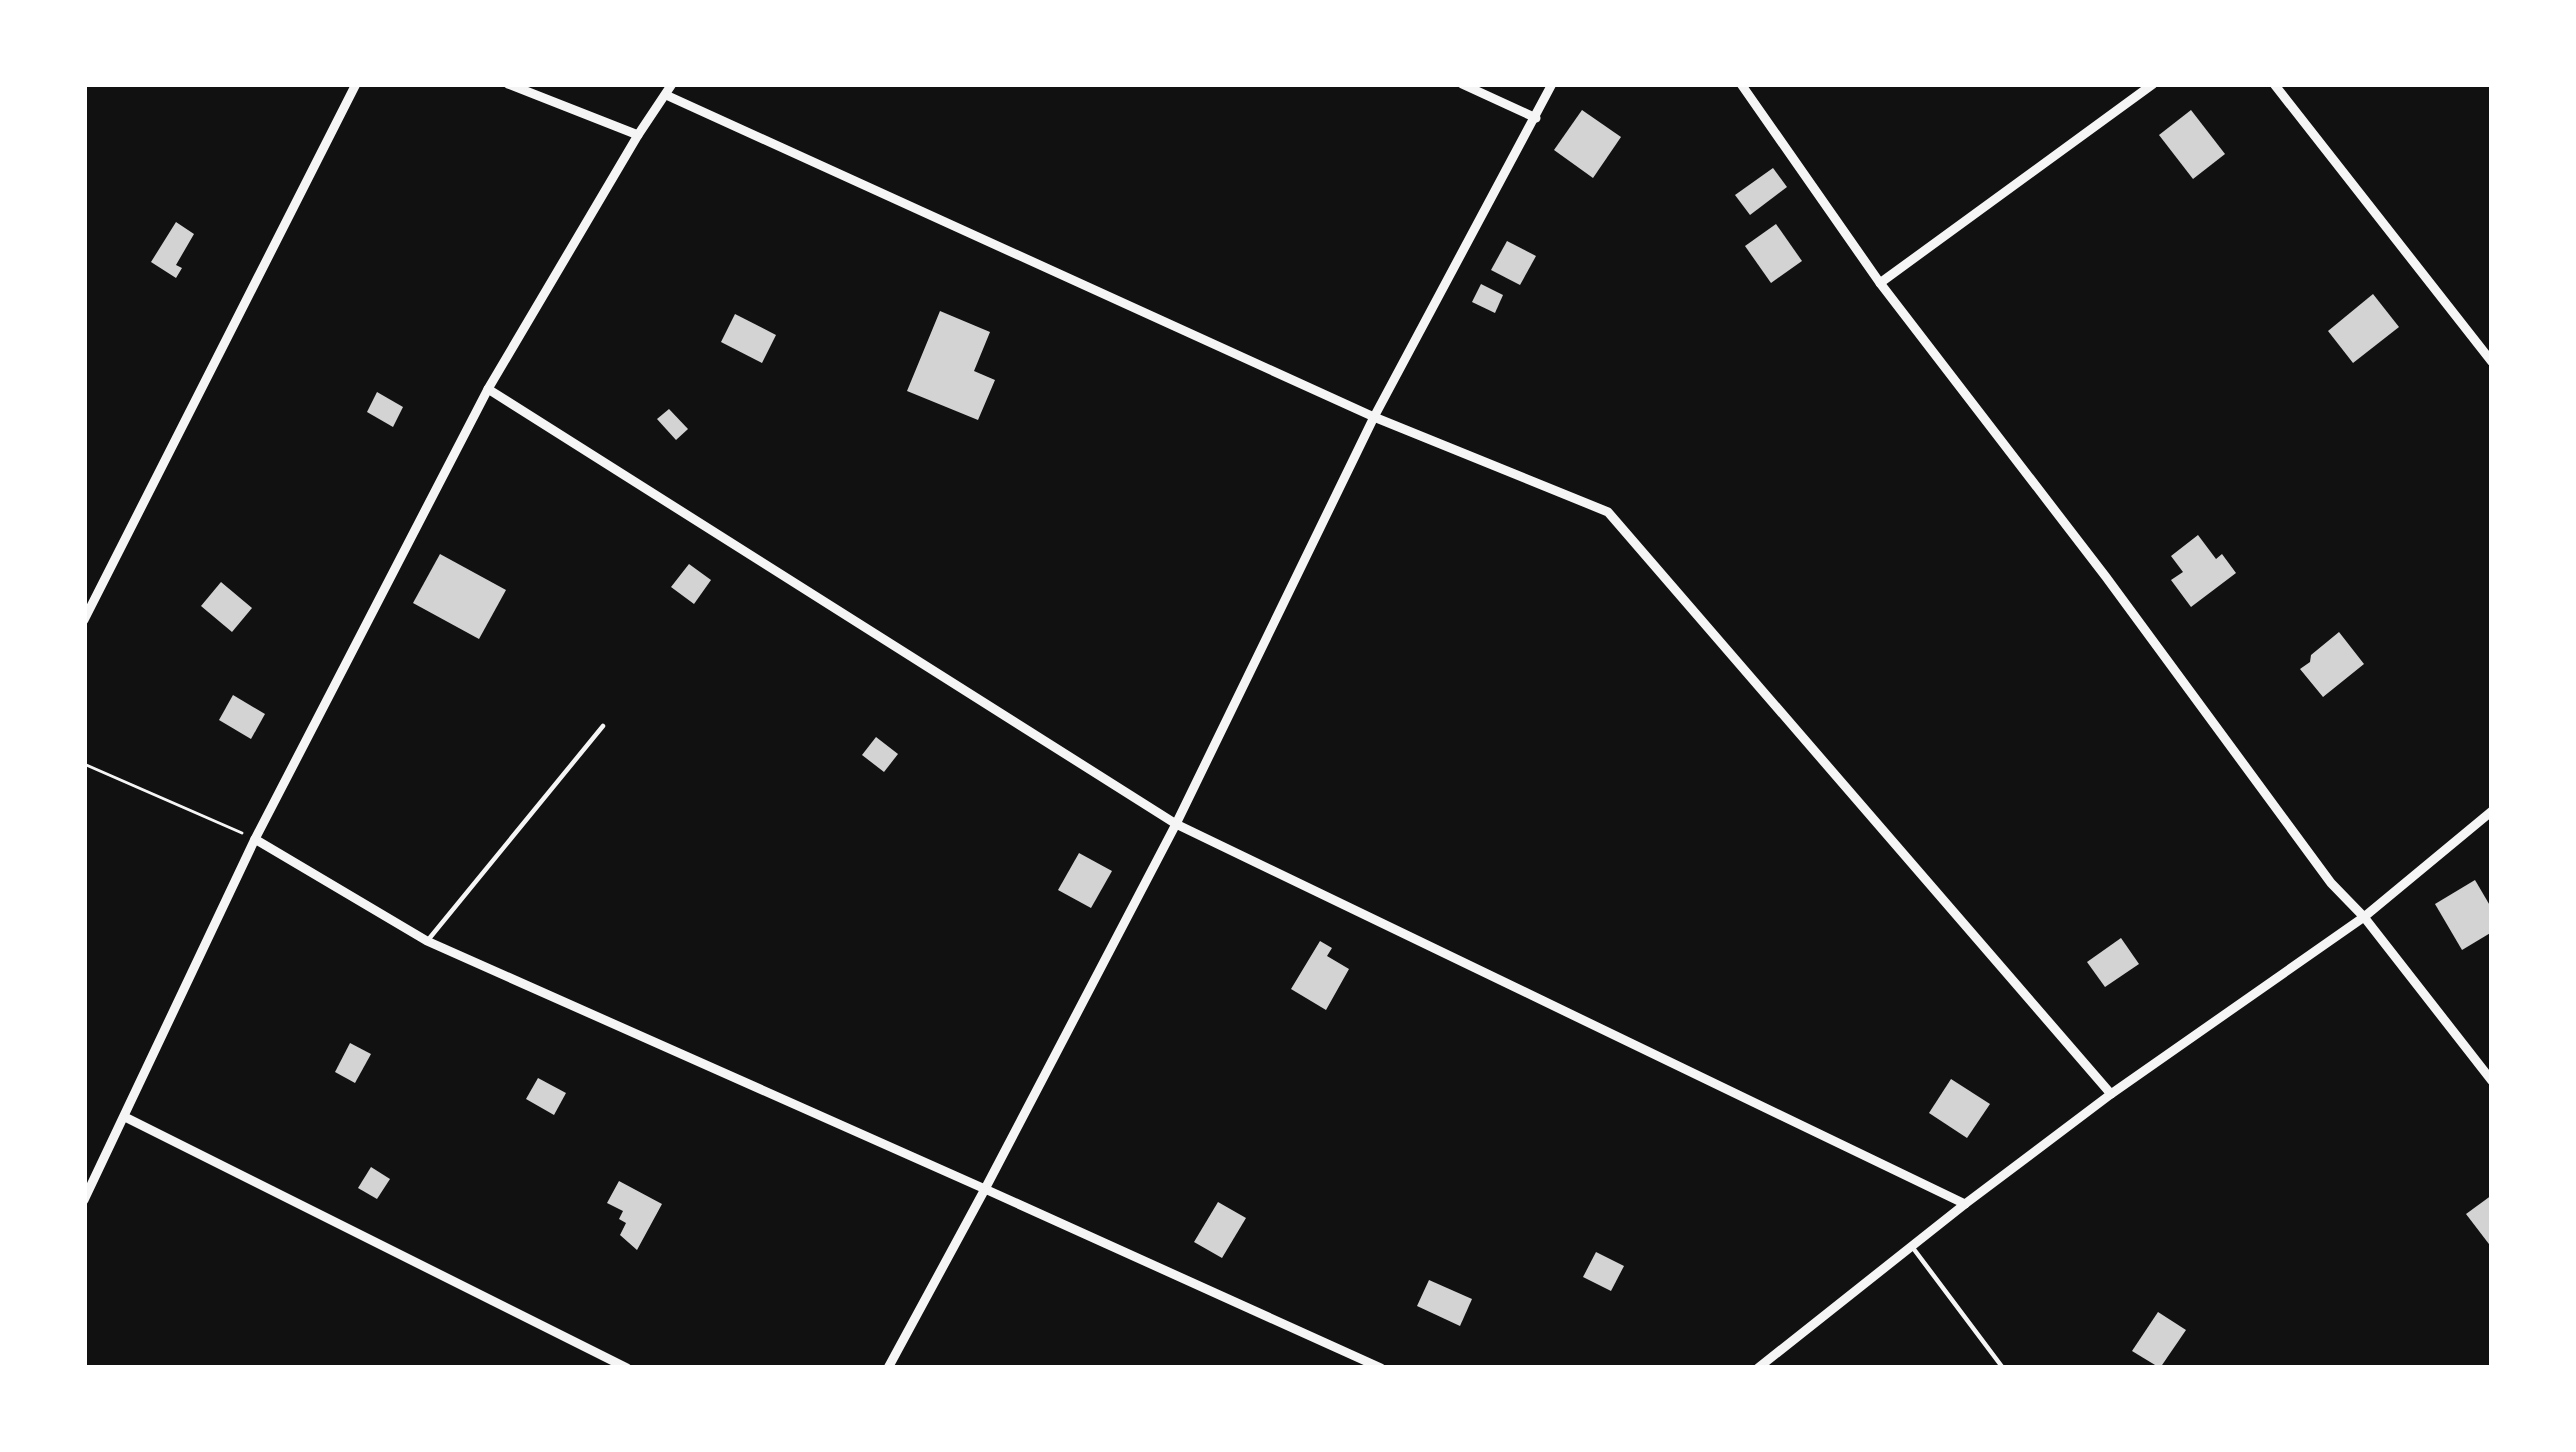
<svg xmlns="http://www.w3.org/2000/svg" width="2576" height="1452" viewBox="0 0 2576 1452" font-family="Lato,sans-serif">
  <rect width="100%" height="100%" fill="#111"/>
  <!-- building -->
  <g fill="#d3d3d3">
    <polygon points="1582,110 1621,137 1593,178 1554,150"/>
    <polygon points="2191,110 2225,154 2193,179 2159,135"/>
    <polygon points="1773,168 1787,187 1750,215 1735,195"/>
    <polygon points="176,222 194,234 176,265 182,268 176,278 151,262"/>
    <polygon points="1776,224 1802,261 1771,283 1745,246"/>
    <polygon points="1507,241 1536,256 1520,285 1491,270"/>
    <polygon points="1481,284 1503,295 1495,313 1472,302"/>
    <polygon points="2373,294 2399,327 2353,363 2328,331"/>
    <polygon points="940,311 990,332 974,371 995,380 978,420 907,391"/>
    <polygon points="735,314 776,335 762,363 721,342"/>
    <polygon points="377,392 403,407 393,427 367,412"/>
    <polygon points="669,409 688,429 676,440 657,419"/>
    <polygon points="2198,535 2216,559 2222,554 2236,573 2191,607 2171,580 2183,572 2171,556"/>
    <polygon points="440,554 506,590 479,639 413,603"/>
    <polygon points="689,564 711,580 694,604 671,587"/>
    <polygon points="221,582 252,608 232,632 201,606"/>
    <polygon points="2339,632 2364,664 2323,697 2300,669 2310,662 2311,655"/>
    <polygon points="233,695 265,714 251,739 219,720"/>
    <polygon points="876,737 898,754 884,772 862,755"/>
    <polygon points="1079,853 1112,871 1091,908 1058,890"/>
    <polygon points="2475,880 2492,909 2492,932 2462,950 2435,904"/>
    <polygon points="2121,938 2139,964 2105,987 2087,962"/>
    <polygon points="1320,941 1332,948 1327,956 1349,969 1326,1010 1291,989"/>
    <polygon points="350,1043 371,1054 355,1083 335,1072"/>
    <polygon points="538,1078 566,1093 554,1115 526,1099"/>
    <polygon points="1951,1079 1990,1104 1967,1138 1929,1113"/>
    <polygon points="371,1167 390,1179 377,1199 358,1188"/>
    <polygon points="619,1181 662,1204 637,1250 620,1235 626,1223 619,1219 623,1211 607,1203"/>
    <polygon points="2492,1195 2492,1248 2466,1214"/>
    <polygon points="1218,1202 1246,1218 1222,1258 1194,1242"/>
    <polygon points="1596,1252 1624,1266 1611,1291 1583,1277"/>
    <polygon points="1429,1280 1472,1299 1460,1326 1417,1306"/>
    <polygon points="2158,1312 2186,1330 2160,1368 2132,1351"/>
  </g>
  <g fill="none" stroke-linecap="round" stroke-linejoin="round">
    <!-- path -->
    <polyline stroke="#f5f5f5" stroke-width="3" points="84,764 242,833"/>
    <!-- service -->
    <g stroke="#f5f5f5" stroke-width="4.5">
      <polyline points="428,940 603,726"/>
      <polyline points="1913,1248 2003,1368"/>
    </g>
    <!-- minor -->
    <g stroke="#f5f5f5" stroke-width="9">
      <polyline points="508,84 638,135"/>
      <polyline points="1462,84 1536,118"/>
      <polyline points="1741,84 1880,283 2106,577 2331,883 2364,917 2492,1081"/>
      <polyline points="2274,84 2492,362"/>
      <polyline points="666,95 1374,417 1608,512 2111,1094"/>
      <polyline points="1880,283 2153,84"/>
      <polyline points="488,389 1176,824 1965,1204"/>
      <polyline points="84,620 356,84"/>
      <polyline points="255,839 427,941 985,1189 1381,1368"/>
      <polyline points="125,1117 627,1368"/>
      <polyline points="84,1200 255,839 488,389 638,135 672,84"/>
      <polyline points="888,1368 985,1189 1176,824 1374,417 1552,84"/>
      <polyline points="1758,1368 1965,1204 2111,1094 2364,917 2492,811"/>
    </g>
  </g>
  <!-- border -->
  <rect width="2576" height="1452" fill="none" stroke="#ffffff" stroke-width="174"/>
</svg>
